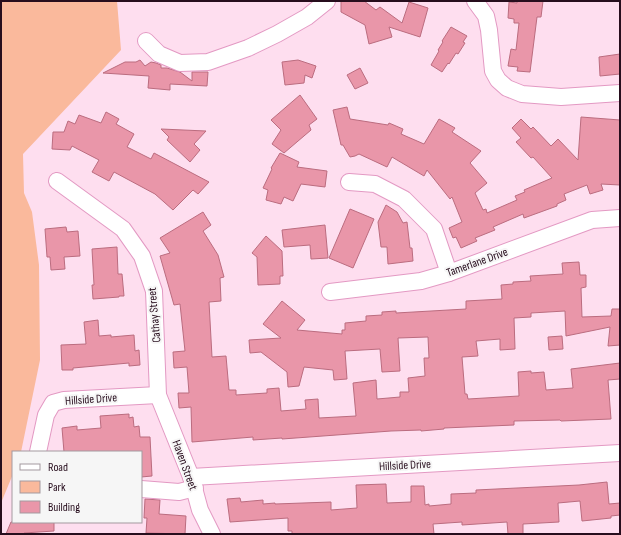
<svg xmlns="http://www.w3.org/2000/svg" width="621" height="535" viewBox="0 0 621 535" font-family="'Sofia Sans Condensed',sans-serif">
  <rect width="100%" height="100%" fill="#fedeef"/>
  <!-- green -->
  <polygon fill="#fab99c" points="1,1 117,1 121,50 23,154 24,193 32,212 39,265 40,360 21,452 13,452 13,474 1,503"/>
  <!-- building -->
  <g fill="#e996a9" stroke="#bb6c7f">
    <polygon points="341,1 364,1 376,10 380,7 402,23 409,2 428,8 420,37 389,27 392,37 369,44 365,25 341,12"/>
    <polygon points="517,1 543,1 541,17 537,17 530,72 517,71 518,67 508,66 511,49 516,50 519,23 514,23 514,19 508,18 509,2 517,3"/>
    <polygon points="451,27 467,36 463,42 465,43 458,54 456,53 449,64 448,63 442,72 431,65 439,51 438,50 443,42 442,41"/>
    <polygon points="620,54 620,74 600,76 599,57"/>
    <polygon points="140,60 145,66 151,62 156,63 161,65 161,68 167,68 180,72 192,81 192,72 208,72 207,86 170,84 170,90 148,88 149,76 103,73 125,62 136,62"/>
    <polygon points="298,60 316,66 312,78 305,75 304,83 285,85 282,62"/>
    <polygon points="360,68 368,83 355,89 347,75"/>
    <polygon points="300,95 317,119 309,125 311,130 284,153 272,144 281,130 271,120"/>
    <polygon points="347,107 350,119 388,125 389,123 403,129 401,134 424,144 439,119 455,128 452,132 481,151 470,163 487,183 475,193 483,210 486,209 487,213 517,200 515,196 525,192 524,190 552,178 533,157 531,158 516,142 521,138 512,128 521,119 531,129 533,127 551,146 558,139 578,160 581,117 620,120 620,185 601,184 603,190 590,194 587,185 564,194 566,200 557,204 557,206 524,218 523,214 493,227 495,230 475,238 477,241 461,248 456,237 453,238 449,228 462,222 452,197 450,199 427,170 424,176 392,157 387,167 359,154 355,156 350,157 343,145 341,145 333,110"/>
    <polygon points="106,112 119,119 116,124 134,134 127,147 151,159 154,153 209,182 198,194 193,190 173,210 155,194 114,172 109,181 92,172 99,160 72,146 70,150 52,149 53,132 64,132 68,121 75,124 79,115 101,123"/>
    <polygon points="161,129 206,131 194,144 200,150 190,162 167,140 169,137"/>
    <polygon points="280,153 299,162 297,167 327,171 325,187 301,184 293,201 284,197 281,204 266,200 268,190 263,188 272,169 271,168"/>
    <polygon points="386,205 397,212 403,223 407,222 410,248 412,248 413,261 388,264 387,247 381,247 378,222"/>
    <polygon points="350,209 374,219 353,268 329,258"/>
    <polygon points="203,212 211,225 203,231 218,255 224,277 220,278 221,301 209,302 212,357 226,356 229,390 236,390 236,395 267,393 267,389 279,388 281,411 306,409 305,400 318,399 319,418 356,416 353,383 376,380 377,399 400,397 400,392 409,392 408,378 425,376 424,358 429,358 428,337 398,338 400,371 382,372 380,349 345,351 347,379 334,380 333,370 304,367 299,386 288,387 287,372 261,352 250,353 249,340 281,338 263,324 282,301 305,320 297,330 342,334 342,330 345,330 345,323 366,321 366,316 382,315 382,312 396,311 396,313 466,309 466,301 502,299 501,285 513,284 513,282 531,281 530,276 563,274 562,263 579,262 580,275 586,275 586,287 581,288 582,317 611,316 612,309 620,309 620,345 608,346 610,327 566,336 565,311 531,313 531,317 514,318 515,349 500,350 500,339 476,341 478,356 462,357 465,394 467,394 468,399 519,396 518,372 531,371 531,373 544,372 546,390 573,388 571,369 620,363 620,379 608,380 611,419 561,421 560,420 514,421 514,425 444,428 444,429 421,431 421,430 391,431 282,439 282,438 253,440 253,437 192,442 191,407 179,408 178,393 189,393 187,367 174,368 173,352 185,351 180,304 174,305 160,256 170,253 160,238"/>
    <polygon points="325,225 328,258 311,259 310,245 284,247 282,230"/>
    <polygon points="66,227 67,232 78,231 80,256 64,257 65,269 51,270 50,257 47,257 45,229"/>
    <polygon points="266,236 282,251 283,276 280,276 280,284 258,285 257,257 252,253"/>
    <polygon points="117,247 118,274 122,274 124,296 119,296 119,297 93,299 92,285 94,285 92,249"/>
    <polygon points="98,320 99,336 111,335 111,337 134,335 135,351 139,350 140,365 129,366 129,363 73,368 73,370 62,370 61,345 86,344 84,322"/>
    <polygon points="562,336 563,349 549,350 548,337"/>
    <polygon points="129,414 129,418 133,417 134,427 139,426 140,437 150,437 152,476 141,477 141,452 64,452 62,428 77,426 77,430 101,428 100,416"/>
    <polygon points="607,482 609,504 620,503 620,515 611,516 611,518 582,521 580,501 558,503 559,522 523,524 523,534 508,534 507,522 462,525 462,522 433,524 434,534 292,534 292,531 288,531 288,518 230,522 227,499 240,498 241,502 263,500 263,504 275,503 275,504 331,502 331,510 357,508 356,485 386,484 387,503 411,502 411,486 424,486 425,505 429,504 429,506 451,504 451,494 476,493 476,490 579,485"/>
    <polygon points="145,499 160,500 159,514 186,516 185,534 146,533 147,518 144,518"/>
    <polygon points="11,522 54,522 54,531 24,533 24,534 6,534"/>
  </g>
  <g fill="none" stroke-linecap="round" stroke-linejoin="round">
    <defs>
      <g id="minor">
        <polyline points="475,1 486,16 489,30 493,71 498,80 507,88 522,94 561,97 620,93"/>
        <polyline points="146,41 159,54 180,63 208,62 248,48 277,34 307,17 327,1"/>
        <polyline points="57,181 123,229 142,256 154,291 158,395 191,477 200,510 212,534"/>
        <polyline points="349,182 375,184 404,199 434,229 449,273"/>
        <polyline points="330,292 421,281 449,273 592,220 620,218"/>
        <polyline points="38,452 46,415 53,403 64,400 158,395"/>
        <polyline points="191,477 620,453"/>
        <polyline points="141,489 179,492 195,488"/>
      </g>
    </defs>
    <!-- minor casing -->
    <use href="#minor" stroke="#e399c3" stroke-width="18"/>
    <!-- minor -->
    <use href="#minor" stroke="#fff" stroke-width="16"/>
  </g>
  <g text-anchor="middle" stroke-width="4" stroke-linejoin="round" paint-order="stroke">
    <!-- street labels -->
    <g font-size="12" fill="#270d1d" stroke="#f6f6f6">
      <text transform="translate(477 262) rotate(-20)" y="4">Tamerlane Drive</text>
      <text transform="translate(154 315) rotate(-95)" y="4">Cathay Street</text>
      <text transform="translate(91 399) rotate(-4)" y="4">Hillside Drive</text>
      <text transform="translate(185 465) rotate(70)" y="4">Haven Street</text>
      <text transform="translate(405 465) rotate(-3)" y="4">Hillside Drive</text>
    </g>
  </g>
  <!-- border -->
  <rect width="621" height="535" fill="none" stroke="#270d1d" stroke-width="4"/>
  <!-- legend -->
  <rect x="12" y="451" width="130" height="72" fill="#f6f6f6" stroke="#a3999f"/>
  <rect x="20" y="464" width="20" height="6" fill="#ffffff" stroke="#a3999f"/>
  <text x="48" y="471" font-size="12" fill="#270d1d">Road</text>
  <rect x="20" y="481" width="20" height="12" fill="#fab99c" stroke="#a3999f"/>
  <text x="48" y="491" font-size="12" fill="#270d1d">Park</text>
  <rect x="20" y="501" width="20" height="12" fill="#e996a9" stroke="#a3999f"/>
  <text x="48" y="511" font-size="12" fill="#270d1d">Building</text>
</svg>
